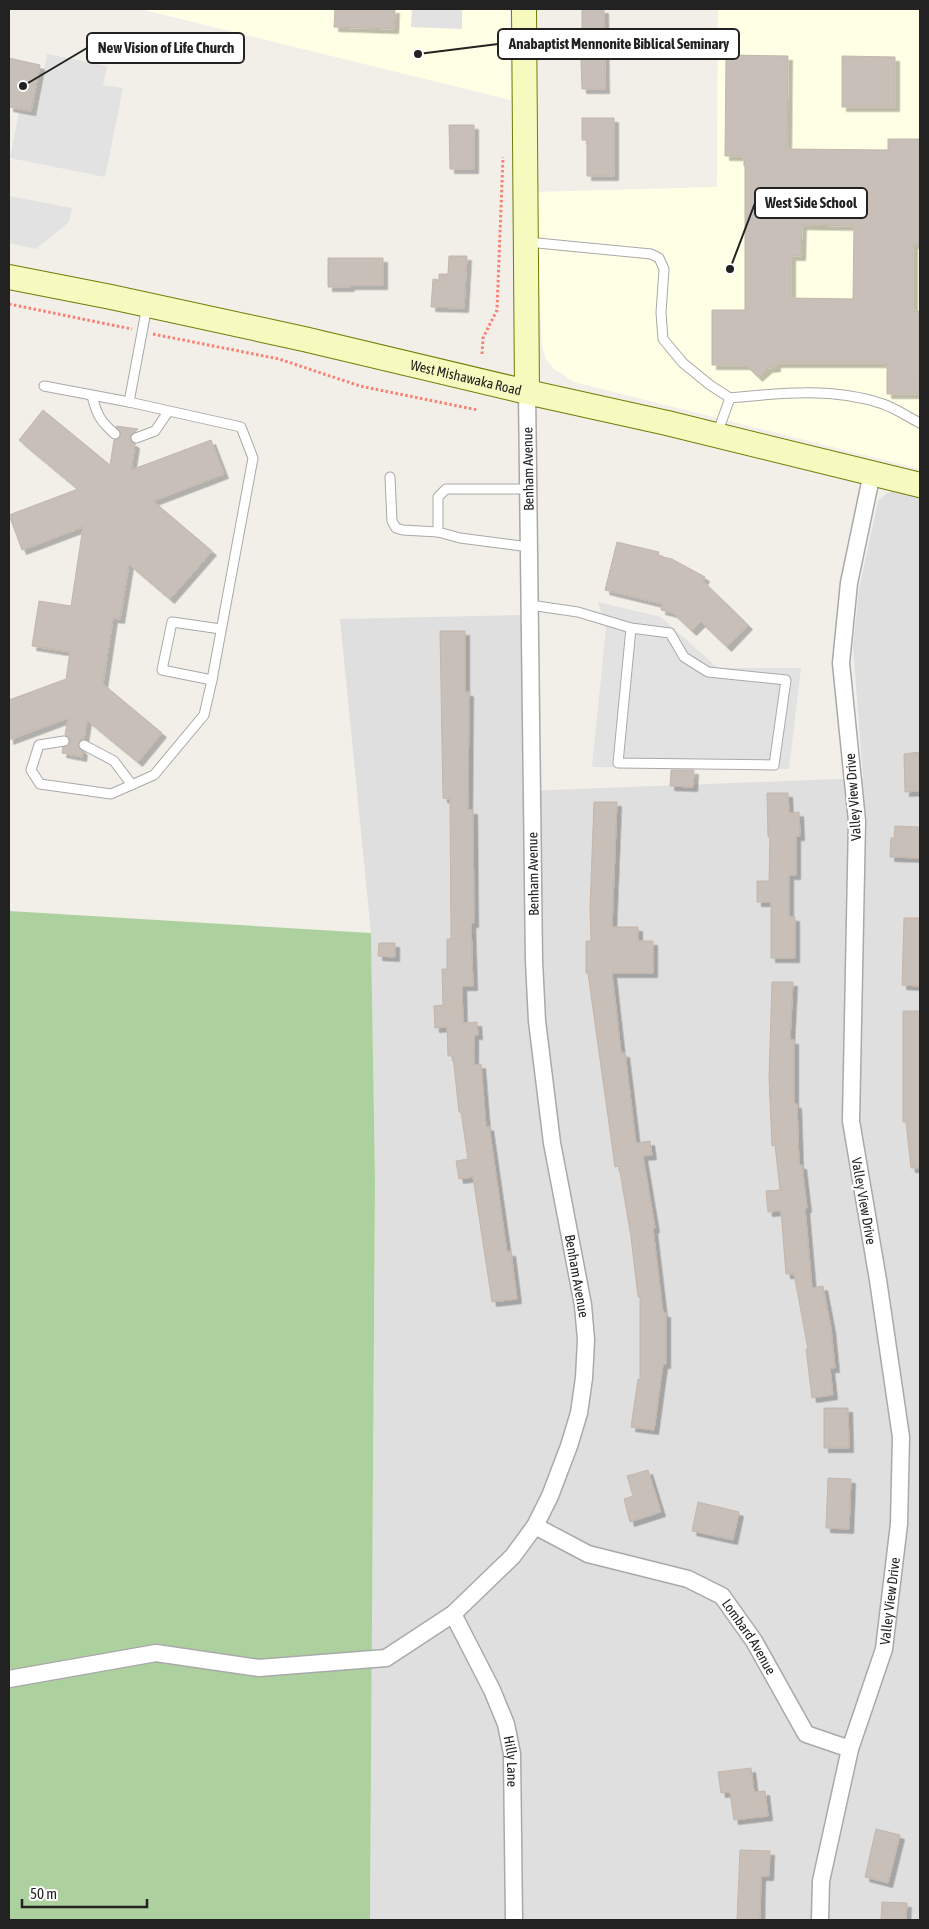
<svg xmlns="http://www.w3.org/2000/svg" width="929" height="1929" viewBox="0 0 929 1929" font-family="'Asap Condensed',sans-serif">
  <defs>
    <filter id="shadow"><feDropShadow dx="4.5" dy="4.5" stdDeviation="0" flood-color="#0004"/></filter>
  </defs>
  <rect width="100%" height="100%" fill="#f2efe9"/>
  <!-- residential -->
  <polygon fill="#e0dfdf" points="897,491 920,497 920,1920 370,1920 375,1181 371,933 340,619 523,615 525,791 863,778 853,646 859,589 878,501 887,493"/>
  <!-- education -->
  <g fill="#ffffe5">
    <polygon points="140,9 510,9 511,100"/>
    <polygon points="718,9 920,9 920,469 574,382 554,369 546,359 542,346 535,192 717,187"/>
  </g>
  <!-- forest -->
  <polygon fill="#add19e" points="9,911 371,933 375,1181 370,1920 9,1920"/>
  <!-- parking -->
  <g fill="#e2e2e2">
    <polygon points="412,9 462,9 462,29 411,27"/>
    <polygon points="47,54 107,66 103,85 123,88 105,177 10,158 19,112 35,115"/>
    <polygon points="9,196 72,208 69,222 36,249 9,243"/>
    <polygon points="598,602 661,617 718,668 801,668 789,769 592,767 606,628"/>
  </g>
  <!-- building -->
  <g fill="#c7bfb8" stroke="#c4b6ab" fill-rule="evenodd" filter="url(#shadow)">
    <polygon points="335,9 395,9 394,29 334,27"/>
    <polygon points="582,9 604,9 605,89 582,89 580,35 582,35"/>
    <path d="M726 55 788 56 787 149 888 150V139H920V244H913V311H920L919 394H887V363H776V367L768 368 758 377 746 365H712V310H745V166H744V156H725ZM802 225 854 226 853 299 791 298V256H801Z"/>
    <polygon points="842,56 895,57 895,107 842,107"/>
    <polygon points="9,58 40,65 31,111 9,107"/>
    <polygon points="582,118 614,118 614,176 587,176 587,140 582,140"/>
    <polygon points="449,125 474,125 474,169 450,169"/>
    <polygon points="449,256 467,256 464,308 431,307 433,279 439,280 439,274 448,274"/>
    <polygon points="328,258 383,258 383,285 350,285 350,287 328,287"/>
    <polygon points="43,410 110,465 114,440 119,438 121,435 116,426 138,429 130,436 130,441 135,444 131,470 211,440 224,474 153,501 212,551 170,599 129,564 120,619 113,618 103,684 162,733 138,762 87,720 84,739 80,740 78,745 83,751 82,757 62,753 63,747 68,746 70,743 69,737 65,735 68,718 9,740 9,700 66,679 70,652 32,646 39,601 71,606 83,527 22,550 9,515 78,489 19,440"/>
    <polygon points="617,542 659,552 658,556 672,559 705,577 703,581 748,625 727,647 701,622 692,631 673,613 661,610 662,604 605,590"/>
    <polygon points="440,631 465,631 465,692 469,692 468,810 473,810 474,923 471,923 473,986 462,986 463,1023 477,1022 478,1035 474,1035 474,1065 481,1064 486,1127 489,1126 507,1252 511,1252 517,1299 492,1302 473,1177 459,1179 456,1161 468,1159 461,1112 459,1112 453,1056 448,1056 447,1027 435,1028 434,1006 443,1005 442,969 447,969 447,939 451,939 450,799 443,798"/>
    <polygon points="920,752 920,791 905,792 904,754"/>
    <polygon points="671,770 694,770 693,787 670,786"/>
    <polygon points="767,793 788,793 789,813 799,812 800,836 796,836 796,875 789,875 789,917 795,917 795,958 771,958 771,902 757,902 757,881 769,881 770,837 768,837"/>
    <polygon points="594,802 617,802 612,927 638,927 638,941 653,941 653,973 612,973 621,1053 625,1053 636,1143 650,1141 652,1155 643,1156 655,1228 653,1229 663,1313 666,1313 666,1364 663,1364 654,1430 631,1427 638,1379 640,1380 640,1297 638,1297 631,1237 619,1166 615,1167 588,973 586,973 586,941 591,941 590,908"/>
    <polygon points="895,826 920,827 920,858 890,857 891,838 894,838"/>
    <polygon points="904,918 920,918 920,986 902,985"/>
    <polygon points="379,943 395,943 395,957 378,956"/>
    <polygon points="772,982 793,982 790,1040 794,1040 794,1104 797,1104 799,1165 802,1165 807,1208 805,1208 812,1288 823,1286 831,1328 835,1368 830,1368 833,1395 812,1398 806,1349 808,1349 794,1274 786,1274 781,1211 768,1212 766,1191 780,1190 775,1145 772,1146 769,1078"/>
    <polygon points="903,1011 920,1011 920,1168 911,1168 906,1122 903,1122"/>
    <polygon points="824,1408 848,1408 849,1448 824,1448"/>
    <polygon points="648,1470 661,1512 630,1522 624,1499 633,1496 627,1476"/>
    <polygon points="828,1478 851,1479 849,1529 826,1528"/>
    <polygon points="698,1502 739,1512 733,1540 692,1531"/>
    <polygon points="751,1768 754,1792 765,1791 768,1816 734,1820 730,1792 721,1793 718,1772"/>
    <polygon points="876,1829 900,1835 888,1883 865,1877"/>
    <polygon points="740,1850 770,1851 769,1876 761,1876 760,1920 737,1920"/>
    <polygon points="882,1902 907,1903 906,1920 881,1920"/>
  </g>
  <g fill="none" stroke-linecap="round" stroke-linejoin="round">
    <defs>
      <g id="service">
        <polyline points="527,242 651,254 659,258 664,269 661,313 663,339 683,363 710,385 730,398"/>
        <polyline points="44,386 129,402"/>
        <path d="M92 396C97 415 100 421 115 434"/>
        <path d="M717 434 730 398C780 393 833 387 883 404 895 408 908 417 920 423"/>
        <polyline points="136,438 155,431 168,412"/>
        <polyline points="390,477 392,521 396,528 403,530 438,532"/>
        <polyline points="528,489 446,489 438,497 438,532 460,538 529,547"/>
        <polyline points="530,605 578,612 631,628 670,633 684,657 708,672 786,680 774,765 618,763 631,628"/>
        <polyline points="212,680 162,670 172,622 221,629"/>
        <polyline points="64,741 39,745 31,770 40,784 111,794 154,775 204,715 212,680 253,458 241,427 129,402 147,306"/>
        <polyline points="84,745 114,761 132,785"/>
      </g>
      <g id="minor">
        <path id="s1" d="M535 1526 588 1554 688 1579 722 1596 754 1641 806 1734 850 1749"/>
        <path id="s2" d="M453 1614 492 1690 506 1724 512 1754 514 1920"/>
        <polyline points="9,1679 156,1653 259,1668 386,1658 453,1614 513,1556 535,1526 550,1496 569,1446 579,1413 584,1378 586,1340 583,1305 552,1143 537,1021 534,961 527,392"/>
        <path id="s3" d="M820 1920 821 1881 850 1749 884 1649 899 1524 901 1437 878 1280 851 1121 857 821 841 663 849 583 872 473"/>
      </g>
      <g id="secondary">
        <polyline points="524,9 527,392"/>
        <path id="s4" d="M9 277 111 297 304 339 527 392 667 423 920 485"/>
      </g>
    </defs>
    <!-- service casing -->
    <use href="#service" stroke="#a9a9a9" stroke-width="11"/>
    <!-- minor casing -->
    <use href="#minor" stroke="#a9a9a9" stroke-width="19"/>
    <!-- secondary casing -->
    <use href="#secondary" stroke="#707d05" stroke-width="26"/>
    <!-- path -->
    <g stroke="#fa8072" stroke-width="3" stroke-dasharray="2.5 2.5" stroke-linecap="butt">
      <polyline points="9,304 132,329"/>
      <polyline points="153,334 279,359 360,386 478,410"/>
      <polyline points="482,354 483,338 497,310 503,157"/>
    </g>
    <!-- service -->
    <use href="#service" stroke="#fff" stroke-width="9"/>
    <!-- minor -->
    <use href="#minor" stroke="#fff" stroke-width="16"/>
    <!-- secondary -->
    <use href="#secondary" stroke="#f7fabf" stroke-width="24"/>
  </g>
  <g text-anchor="middle" stroke-width="4.5" stroke-linejoin="round" paint-order="stroke">
    <!-- street labels -->
    <g font-size="14" fill="#222" stroke="#fff">
      <text dy="5" stroke="none"><textPath href="#s4" startOffset="468">West Mishawaka Road</textPath></text>
      <text transform="translate(528 469) rotate(-91)" y="5">Benham Avenue</text>
      <text transform="translate(853 797) rotate(-94)" y="5">Valley View Drive</text>
      <text transform="translate(533 874) rotate(-91)" y="5">Benham Avenue</text>
      <text transform="translate(864 1201) rotate(80)" y="5">Valley View Drive</text>
      <text transform="translate(577 1276) rotate(80)" y="5">Benham Avenue</text>
      <text dy="5" stroke="none"><textPath href="#s3" startOffset="328">Valley View Drive</textPath></text>
      <text dy="5" stroke="none"><textPath href="#s1" startOffset="250">Lombard Avenue</textPath></text>
      <text dy="5" stroke="none"><textPath href="#s2" startOffset="160">Hilly Lane</textPath></text>
    </g>
  </g>
  <!-- callouts -->
  <path fill="none" stroke="#222" stroke-width="2" d="M418 54L498 44M23 86L87 48M730 269L755 203"/>
  <g fill="#222" stroke="#fff" stroke-width="2">
    <circle cx="418" cy="54" r="5"/>
    <circle cx="23" cy="86" r="5"/>
    <circle cx="730" cy="269" r="5"/>
  </g>
  <g fill="#fff" stroke="#222" stroke-width="2">
    <rect x="498" y="29" width="241" height="30" rx="5"/>
    <rect x="87" y="33" width="157" height="30" rx="5"/>
    <rect x="755" y="188" width="112" height="30" rx="5"/>
  </g>
  <g font-size="15" text-anchor="middle" font-weight="bold" fill="#222">
    <text x="619" y="49">Anabaptist Mennonite Biblical Seminary</text>
    <text x="166" y="53">New Vision of Life Church</text>
    <text x="811" y="208">West Side School</text>
  </g>
  <!-- border -->
  <rect width="929" height="1929" fill="none" stroke="#222222" stroke-width="20"/>
  <!-- scale -->
  <path d="M22 1899v8h125v-8" fill="none" stroke="#222222" stroke-width="2.5"/>
  <text x="30" y="1899" font-size="15" fill="#222222" stroke="#ffffff" stroke-width="4" paint-order="stroke">50 m</text>
</svg>
